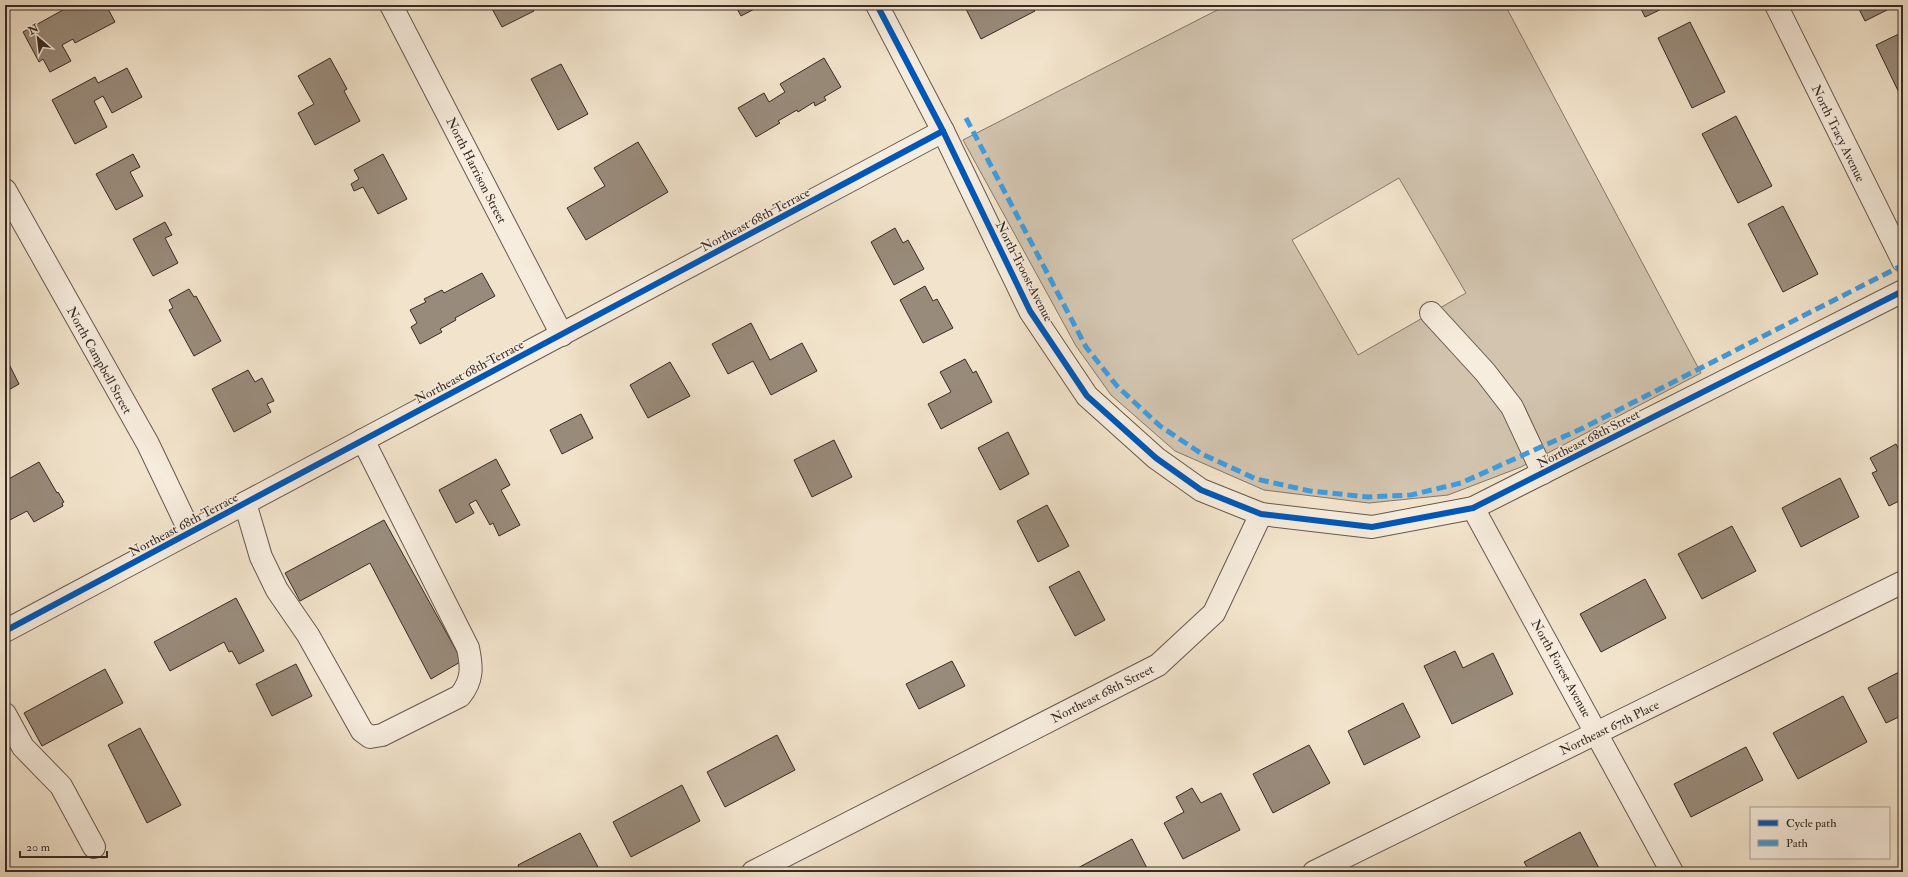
<svg xmlns="http://www.w3.org/2000/svg" width="1908" height="877" viewBox="0 0 1908 877" font-family="'IM FELL Double Pica',serif">
  <rect width="100%" height="100%" fill="#f2e4cc"/>
  <filter id="stains"><feTurbulence type="fractalNoise" baseFrequency=".005" numOctaves="4"/><feColorMatrix values="0 0 0 0 .2 0 0 0 0 .09 0 0 0 0 .02 0 0 0 .5 -.17"/></filter>
  <radialGradient id="worn" r=".72"><stop offset=".6" stop-color="#630" stop-opacity="0"/><stop offset="1" stop-color="#630" stop-opacity=".3"/></radialGradient>
  <!-- green -->
  <path fill="#d2c4af" stroke="#85776a" fill-rule="evenodd" d="M1227 5H1505L1701 373 1521 467 1448 495 1369 503 1264 490 1175 451 1111 395 1076 346 963 140ZM1399 178 1466 293 1358 355 1292 240Z"/>
  <!-- building -->
  <g fill="#998b7b" stroke="#382a24">
    <polygon points="72,5 106,5 115,22 75,43 73,39 62,45 71,61 50,72 43,59 39,62 23,32"/>
    <polygon points="490,5 531,5 534,11 502,27"/>
    <polygon points="735,5 762,5 741,16"/>
    <polygon points="964,5 1032,5 1035,11 981,39"/>
    <polygon points="1639,5 1670,5 1645,17"/>
    <polygon points="1857,5 1897,5 1865,21"/>
    <polygon points="1690,22 1725,92 1692,108 1658,38"/>
    <polygon points="1903,32 1903,101 1876,45"/>
    <polygon points="330,58 347,89 344,91 360,121 315,145 298,113 314,104 298,76"/>
    <polygon points="824,58 841,87 824,97 826,100 815,106 814,102 798,112 797,110 778,121 780,123 756,137 738,108 764,93 769,102 785,92 780,84"/>
    <polygon points="561,64 588,114 558,130 531,79"/>
    <polygon points="127,68 142,97 112,113 103,96 94,101 107,127 75,144 52,100 95,77 98,83"/>
    <polygon points="1736,116 1772,186 1738,203 1702,134"/>
    <polygon points="638,142 668,192 586,240 567,208 605,186 594,168"/>
    <polygon points="133,154 140,167 130,172 143,196 116,210 96,174"/>
    <polygon points="383,154 407,199 378,214 363,187 354,191 351,184 359,179 354,170"/>
    <polygon points="1783,206 1818,274 1783,292 1748,224"/>
    <polygon points="165,222 172,235 165,238 178,263 153,276 133,239"/>
    <polygon points="895,228 903,243 908,240 924,269 894,285 871,242"/>
    <polygon points="482,273 495,296 455,318 456,320 440,329 442,332 420,344 411,327 417,323 410,310 426,302 424,299 442,290 444,293"/>
    <polygon points="925,286 933,301 937,299 953,328 923,343 900,300"/>
    <polygon points="189,289 194,297 196,296 221,341 194,356 169,310 173,308 169,300"/>
    <polygon points="751,323 770,360 802,343 817,371 771,395 753,361 728,374 712,344"/>
    <polygon points="965,359 973,373 976,371 992,402 941,429 928,404 951,392 940,372"/>
    <polygon points="7,360 19,384 5,392 5,361"/>
    <polygon points="670,362 690,396 648,418 630,385"/>
    <polygon points="248,370 255,382 262,378 274,401 267,404 271,412 234,432 212,389"/>
    <polygon points="581,414 593,438 562,454 550,430"/>
    <polygon points="1008,432 1029,474 1000,490 978,448"/>
    <polygon points="834,440 852,477 812,497 794,460"/>
    <polygon points="1896,444 1902,456 1903,455 1903,499 1889,506 1872,473 1877,471 1870,458"/>
    <polygon points="496,459 510,485 501,490 520,525 499,536 493,523 490,525 476,500 469,504 474,513 456,523 439,490"/>
    <polygon points="39,462 57,493 58,492 64,502 62,503 63,506 34,522 27,511 6,522 5,481"/>
    <polygon points="1840,478 1859,517 1801,547 1782,508"/>
    <polygon points="1047,505 1069,546 1038,562 1017,521"/>
    <polygon points="384,520 462,661 431,679 370,563 300,601 285,573"/>
    <polygon points="1732,526 1756,571 1702,599 1678,554"/>
    <polygon points="1079,571 1105,620 1075,636 1049,587"/>
    <polygon points="1645,579 1666,618 1601,652 1580,614"/>
    <polygon points="236,598 264,651 239,664 232,651 229,652 224,642 170,671 154,642"/>
    <polygon points="1455,651 1463,668 1493,653 1513,694 1452,724 1424,666"/>
    <polygon points="952,661 965,686 919,709 906,684"/>
    <polygon points="296,664 312,696 272,716 256,684"/>
    <polygon points="105,669 123,703 42,746 24,713"/>
    <polygon points="1903,670 1903,715 1886,723 1868,688"/>
    <polygon points="1843,696 1867,742 1798,779 1773,733"/>
    <polygon points="1403,703 1420,737 1364,765 1348,731"/>
    <polygon points="140,728 181,805 147,823 108,745"/>
    <polygon points="777,735 795,770 725,807 707,772"/>
    <polygon points="1309,745 1330,783 1273,813 1253,774"/>
    <polygon points="1746,747 1763,780 1691,817 1674,784"/>
    <polygon points="682,785 700,821 631,857 613,822"/>
    <polygon points="1192,788 1201,803 1221,793 1240,830 1183,859 1164,823 1184,812 1176,797"/>
    <polygon points="1580,832 1601,872 1530,872 1524,862"/>
    <polygon points="580,833 598,867 588,872 521,872 518,865"/>
    <polygon points="1132,839 1149,872 1075,872 1074,870"/>
  </g>
  <g fill="none" stroke-linecap="round" stroke-linejoin="round">
    <defs>
      <g id="minor">
        <polyline points="391,5 562,335"/>
        <polyline points="877,5 943,131 1030,311 1087,396 1156,458 1201,490 1261,514 1372,527 1473,508 1903,291"/>
        <polyline points="1776,5 1903,261"/>
        <polyline points="5,190 148,444 190,532"/>
        <polyline points="1431,313 1485,372 1512,407 1543,473"/>
        <path d="M245 503 261 557 277 590 308 635 362 731 370 737 382 735 460 696C473 680 472 667 468 648L363 440"/>
        <polyline points="1473,508 1672,872"/>
        <polyline points="5,631 943,131"/>
        <polyline points="5,714 23,747 61,786 94,847"/>
        <polyline points="753,872 1158,665 1214,613 1261,514"/>
        <polyline points="1314,872 1903,582"/>
      </g>
    </defs>
    <!-- minor casing -->
    <use href="#minor" stroke="#66584e" stroke-width="24"/>
    <!-- minor -->
    <use href="#minor" stroke="#f7edde" stroke-width="22"/>
    <!-- quiet -->
    <polyline stroke="#3e9ce0" stroke-width="5" stroke-dasharray="10 5" stroke-linecap="butt" points="966,118 1086,347 1117,386 1160,426 1202,454 1256,479 1310,491 1368,497 1411,495 1461,483 1583,428 1903,265"/>
    <defs>
      <g id="cycleway">
        <polyline points="877,5 943,131 1030,311 1087,396 1156,458 1201,490 1261,514 1372,527 1473,508 1903,291"/>
        <polyline points="5,631 943,131"/>
      </g>
    </defs>
    <!-- cycleway casing -->
    <use href="#cycleway" stroke="#f7edde" stroke-width="8"/>
    <!-- cycleway -->
    <use href="#cycleway" stroke="#0057b8" stroke-width="6"/>
  </g>
  <g text-anchor="middle" stroke-width="3" stroke-linejoin="round" paint-order="stroke">
    <!-- street labels -->
    <g font-size="13" fill="#382a24" stroke="#f7edde">
      <text transform="translate(1839 133) rotate(64)" y="5">North Tracy Avenue</text>
      <text transform="translate(477 170) rotate(63)" y="5">North Harrison Street</text>
      <text transform="translate(755 219) rotate(-28)" y="5">Northeast 68th Terrace</text>
      <text transform="translate(1025 271) rotate(63)" y="5">North Troost Avenue</text>
      <text transform="translate(100 360) rotate(61)" y="5">North Campbell Street</text>
      <text transform="translate(469 371) rotate(-28)" y="5">Northeast 68th Terrace</text>
      <text transform="translate(1588 438) rotate(-27)" y="5">Northeast 68th Street</text>
      <text transform="translate(183 524) rotate(-28)" y="5">Northeast 68th Terrace</text>
      <text transform="translate(1562 668) rotate(61)" y="5">North Forest Avenue</text>
      <text transform="translate(1102 693) rotate(-27)" y="5">Northeast 68th Street</text>
      <text transform="translate(1609 727) rotate(-26)" y="5">Northeast 67th Place</text>
    </g>
  </g>
  <!-- margin -->
  <rect width="1908" height="877" fill="none" stroke="#f2e4cc" stroke-width="20"/>
  <rect x="6" y="6" width="1896" height="865" fill="none" stroke="#382a24" stroke-width="2"/>
  <rect x="10" y="10" width="1888" height="857" fill="none" stroke="#382a24"/>
  <!-- legend -->
  <rect x="1750" y="807" width="140" height="52" fill="#f7edde" stroke="#ab9f94"/>
  <rect x="1758" y="820" width="20" height="6" fill="#0057b8" stroke="#ab9f94"/>
  <text x="1786" y="827" font-size="12" fill="#382a24">Cycle path</text>
  <rect x="1758" y="840" width="20" height="6" fill="#3e9ce0" stroke="#ab9f94"/>
  <text x="1786" y="847" font-size="12" fill="#382a24">Path</text>
  <!-- north arrow -->
  <g transform="translate(38 38) rotate(332)" stroke="#f7edde" stroke-width="3" paint-order="stroke">
  <path d="M0-3L7 15L0 10L-7 15Z" fill="#382a24"/>
  <text y="-6" font-size="11" font-weight="bold" text-anchor="middle" fill="#382a24">N</text>
  </g>
  <!-- scale -->
  <path d="M20 851v6h87v-6" fill="none" stroke="#382a24" stroke-width="2"/>
  <text x="26" y="851" font-size="12" fill="#382a24" stroke="#f7edde" stroke-width="3" paint-order="stroke">20 m</text>
  <rect width="100%" height="100%" filter="url(#stains)"/>
  <rect width="100%" height="100%" fill="url(#worn)"/>
</svg>
